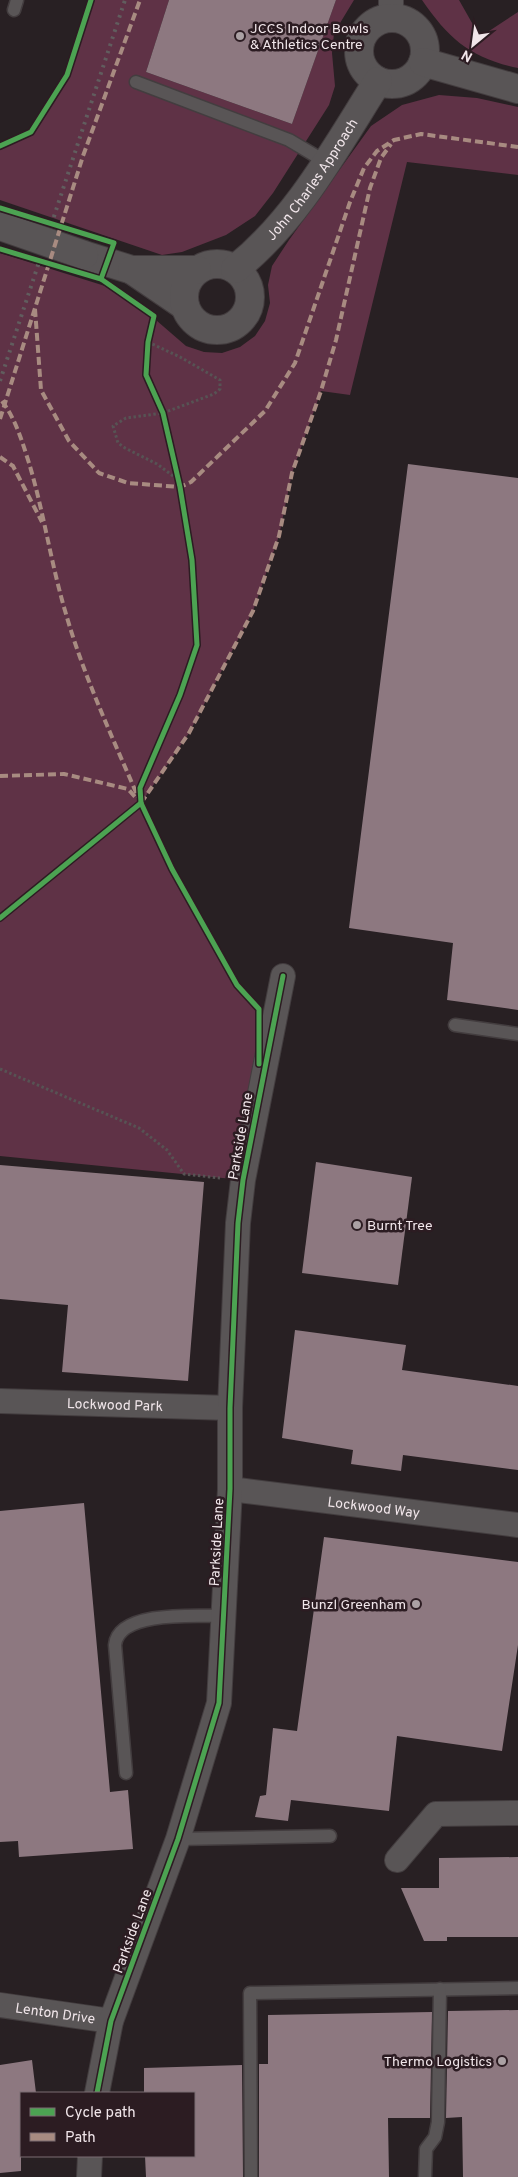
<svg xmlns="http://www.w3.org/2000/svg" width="518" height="2177" viewBox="0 0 518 2177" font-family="Overpass,sans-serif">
  <rect width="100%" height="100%" fill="#282023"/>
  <!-- green -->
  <g fill="#5f3246">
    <polygon points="91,0 169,0 146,72 292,124 336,0 354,0 334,33 332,53 335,86 329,105 273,193 255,216 226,235 182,252 162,255 0,200 0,146 31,132 67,75"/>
    <path d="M422 0H459L480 37 518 12V68C470 58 449 39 422 0Z"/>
    <polygon points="439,95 477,98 518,107 518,175 407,162 350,395 321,391 292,473 279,536 253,611 189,733 141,803 172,869 237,985 259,1009 260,1089 243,1180 0,1156 0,253 105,286 149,314 186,346 204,352 222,353 240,347 255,336 265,321 270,303 268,285 272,266 289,240 371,126 402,105"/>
  </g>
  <!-- building -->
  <g fill="#8d7880">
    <polygon points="169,0 336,0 292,124 146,72"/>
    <polygon points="408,464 518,478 518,1010 447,1000 453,943 349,928"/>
    <polygon points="316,1162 412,1177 398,1285 302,1273"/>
    <polygon points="0,1165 204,1182 188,1381 62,1372 68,1305 0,1299"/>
    <polygon points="295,1330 406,1345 402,1370 518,1386 518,1470 403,1455 401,1471 351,1464 353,1450 282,1438"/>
    <polygon points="84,1503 110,1792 128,1790 133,1849 19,1857 18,1841 0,1842 0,1511"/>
    <polygon points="324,1537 518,1562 518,1645 502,1751 397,1736 389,1811 291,1800 288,1821 255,1817 260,1796 266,1795 273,1728 297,1731"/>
    <polygon points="518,1857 518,1937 447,1937 447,1941 424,1941 401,1888 439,1888 439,1858"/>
    <polygon points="518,2010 518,2177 463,2177 462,2117 446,2118 448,2011"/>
    <polygon points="432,2012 430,2118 388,2118 389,2177 259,2177 259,2064 268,2064 268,2015"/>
    <polygon points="32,2060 36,2093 21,2093 21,2171 0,2173 0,2065"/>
    <polygon points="242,2065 243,2177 146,2177 145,2156 194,2156 194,2093 144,2093 144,2068"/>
  </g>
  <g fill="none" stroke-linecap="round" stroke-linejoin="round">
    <defs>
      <g id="service">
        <polyline points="14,10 17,0"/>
        <polyline points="136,82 289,140 326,162"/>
        <polyline points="455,1025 518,1034"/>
        <path d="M126 1773 115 1645C118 1610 198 1616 224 1616"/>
        <polyline points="178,1839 330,1836"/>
        <polyline points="251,2177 250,1993 518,1988"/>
        <polyline points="425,2177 426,2149 435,2137 438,2122 440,1989"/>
      </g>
      <g id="minor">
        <polyline points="391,18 391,0"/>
        <path id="s1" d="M0 1401 230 1408"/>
        <path id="s2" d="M230 1489 518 1525"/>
        <polyline points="397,1860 436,1814 518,1813"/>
        <path id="s3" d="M0 2005 111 2021"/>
        <polyline points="97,2093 111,2021 178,1839 219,1703 230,1489 230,1408 238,1223 243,1180 283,976"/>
        <polyline points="89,2177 90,2156"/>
      </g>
      <g id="tertiary">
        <circle cx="392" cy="51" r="33"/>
        <polyline points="423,62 518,89"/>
        <polyline points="84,255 132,270 185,306"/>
        <circle cx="217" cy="297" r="33"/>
        <path id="s4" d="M235 269C297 220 336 147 378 81"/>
        <polyline points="132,270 197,270"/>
      </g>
    </defs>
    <!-- service casing -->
    <use href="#service" stroke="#433d3f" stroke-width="15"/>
    <!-- minor casing -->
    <use href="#minor" stroke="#433d3f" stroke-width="26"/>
    <!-- tertiary casing -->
    <use href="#tertiary" stroke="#433d3f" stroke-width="30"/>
    <!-- path -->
    <g stroke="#575354" stroke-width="3" stroke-dasharray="2.5 2.5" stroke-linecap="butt">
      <polyline points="148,342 180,357 220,380 220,389 214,394 163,413 126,418 113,426 118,443 125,448 157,464 177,479"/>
      <polyline points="0,1069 139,1128 167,1150 184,1174 220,1178"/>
    </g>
    <!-- service -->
    <use href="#service" stroke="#595556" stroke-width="12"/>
    <!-- minor -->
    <use href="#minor" stroke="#595556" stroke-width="24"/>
    <!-- tertiary -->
    <use href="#tertiary" stroke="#595556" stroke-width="28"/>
    <!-- rail -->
    <polyline stroke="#615d5e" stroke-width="4" stroke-dasharray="2.5 5" stroke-linecap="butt" points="0,381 125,0"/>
    <defs>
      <polyline id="tertiary-bridge" points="0,226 84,255"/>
    </defs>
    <!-- tertiary-bridge casing -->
    <use href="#tertiary-bridge" stroke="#433d3f" stroke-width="30" stroke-linecap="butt"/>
    <!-- tertiary-bridge -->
    <use href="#tertiary-bridge" stroke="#595556" stroke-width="28"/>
    <!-- quiet -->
    <g stroke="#a88b81" stroke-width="4" stroke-dasharray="8 4" stroke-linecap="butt">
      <polyline points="35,309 41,390 69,441 99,473 128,483 180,487 191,482 265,411 295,363 350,202 364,168 377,151 394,140 421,134 518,147"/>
      <path d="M2 401C16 420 22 441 29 463 44 513 51 564 66 614 84 677 112 736 138 797"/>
      <polyline points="0,419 83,156 140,0"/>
      <polyline points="0,457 13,466 42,522"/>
      <polyline points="0,776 64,774 128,789 136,798"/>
      <polyline points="141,803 189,733 253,611 279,536 292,473 321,391 336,340 370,188 381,158 391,144"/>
    </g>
    <defs>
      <g id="cycleway">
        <polyline points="0,146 31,132 67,75 91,0"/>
        <polyline points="0,208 114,243 101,279"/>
        <polyline points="0,249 101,279 154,316 148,342 146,375 163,413 180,487 192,560 197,645 180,695 140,788 141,803 172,869 237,985 259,1009 259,1064"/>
        <polyline points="0,918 141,803"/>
        <polyline points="97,2093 111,2021 178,1839 219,1703 230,1489 230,1408 238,1223 243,1180 283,976"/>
      </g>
    </defs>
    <!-- cycleway casing -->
    <use href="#cycleway" stroke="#2c1c22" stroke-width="8"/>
    <!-- cycleway -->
    <use href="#cycleway" stroke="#4ca352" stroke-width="5"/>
  </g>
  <!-- markers -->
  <g fill="#aba1a4" stroke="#2c1c22" stroke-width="2">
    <circle cx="240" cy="36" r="5"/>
    <circle cx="357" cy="1225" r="5"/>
    <circle cx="416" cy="1604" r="5"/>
    <circle cx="502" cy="2061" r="5"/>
  </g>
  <g text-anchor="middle" stroke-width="5" stroke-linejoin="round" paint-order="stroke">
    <!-- poi labels -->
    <g font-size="14" fill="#f1e6ea" stroke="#2c1c22" text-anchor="start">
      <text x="250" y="33">JCCS Indoor Bowls<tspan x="250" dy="16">&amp; Athletics Centre</tspan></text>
      <text x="367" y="1230">Burnt Tree</text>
      <text x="406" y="1609" text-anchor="end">Bunzl Greenham</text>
      <text x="492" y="2066" text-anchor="end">Thermo Logistics</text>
    </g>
    <!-- street labels -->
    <g font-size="14" fill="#f1e6ea" stroke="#2c1c22">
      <text dy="5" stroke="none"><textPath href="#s4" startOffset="119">John Charles Approach</textPath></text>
      <text transform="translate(240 1136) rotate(-80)" y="5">Parkside Lane</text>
      <text dy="5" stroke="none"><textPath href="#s1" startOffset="115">Lockwood Park</textPath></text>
      <text dy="5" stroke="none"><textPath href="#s2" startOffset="145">Lockwood Way</textPath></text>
      <text transform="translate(216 1542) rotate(-87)" y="5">Parkside Lane</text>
      <text transform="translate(132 1931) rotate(-70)" y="5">Parkside Lane</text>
      <text dy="5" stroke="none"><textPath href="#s3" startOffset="56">Lenton Drive</textPath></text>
    </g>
  </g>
  <!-- legend -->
  <rect x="20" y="2092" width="175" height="65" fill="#2c1c22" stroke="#7b6d72"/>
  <rect x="30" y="2108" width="25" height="8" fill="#4ca352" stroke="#7b6d72"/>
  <text x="65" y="2117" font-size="15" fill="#f1e6ea">Cycle path</text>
  <rect x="30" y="2133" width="25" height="8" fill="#a88b81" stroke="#7b6d72"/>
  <text x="65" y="2142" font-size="15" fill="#f1e6ea">Path</text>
  <!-- north arrow -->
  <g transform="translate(473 45) rotate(209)" stroke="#2c1c22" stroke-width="4" paint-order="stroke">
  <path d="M0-4L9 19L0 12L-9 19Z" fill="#f1e6ea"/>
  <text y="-8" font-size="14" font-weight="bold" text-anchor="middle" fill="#f1e6ea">N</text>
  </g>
</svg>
